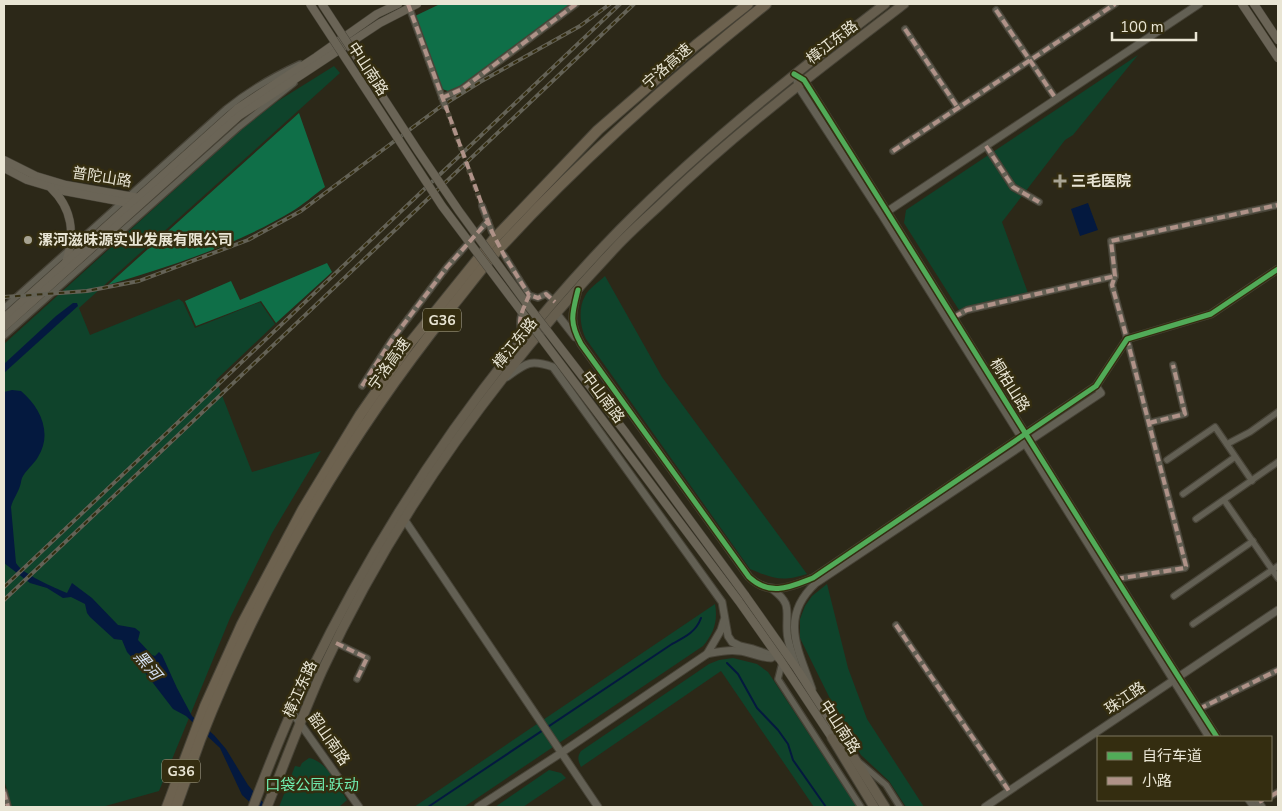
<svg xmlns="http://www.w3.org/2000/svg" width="1282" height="811" viewBox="0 0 1282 811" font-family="'Nunito Sans','Noto Sans SC',sans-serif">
  <rect width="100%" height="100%" fill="#2c2818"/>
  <!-- green -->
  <g fill="#0f432b">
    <polygon points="1138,55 1073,135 1065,140 1002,222 1028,293 970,306 959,310 904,223 906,210"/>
    <polygon points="334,66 340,73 79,308 90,335 179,299 183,302 195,328 260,302 275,324 216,380 252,472 321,451 272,533 230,618 159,791 102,807 12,807 4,780 4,344 244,127 278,101"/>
    <path d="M605 276 662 377 807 574C782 582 774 579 750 569L586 339C580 327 578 308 585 296 589 288 599 282 605 276Z"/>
    <polygon points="827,584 848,668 867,719 924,807 906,807 889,781 861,755 840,719 800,638 800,619 805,606 812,596"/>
    <path d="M715 604C718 621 714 633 703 646L464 807H414Z"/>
    <path d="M733 658 757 664 768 672 857 807H814L721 671 581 767C578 760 577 757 581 751L709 664 719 660Z"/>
    <path d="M309 758C327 761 338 786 347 800L339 807H279L295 766 300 767 302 763Z"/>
    <polygon points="549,770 561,773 566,778 523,807 495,807"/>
  </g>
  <!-- forest -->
  <g fill="#0f6f48">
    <polygon points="440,4 570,4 463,85 448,91 442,89 415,16"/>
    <path d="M299 113 325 187C314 195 303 205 291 212 234 246 171 266 108 285Z"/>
    <polygon points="327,263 332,272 276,323 261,301 196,326 185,301 231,281 240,300"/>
  </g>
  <!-- water -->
  <g fill="#04193f">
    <polygon points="1088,203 1098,230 1080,236 1071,209"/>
    <polygon points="73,303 77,303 78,306 4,373 4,364 56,316"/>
    <path d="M12 390 21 391C40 407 53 433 38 457 34 464 25 471 22 478 21 481 21 483 20 486 18 493 13 499 11 507L16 563C22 574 55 588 67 593L72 583 92 598 118 625 135 628 140 632 138 640 152 655 155 656 159 652 162 655 177 688 192 716 214 735 226 749 248 785 267 807H255L242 795 220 748 186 716 173 709 143 670 127 652 122 640 114 639 90 617 87 613 85 604 71 597 63 598 47 588 30 583 4 563V392Z"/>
  </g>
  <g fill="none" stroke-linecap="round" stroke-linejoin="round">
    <!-- stream -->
    <g stroke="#04193f" stroke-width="2">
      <polyline points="727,663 738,674 757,708 778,730 788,744 793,760 826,807"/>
      <path d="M428 807 672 644C685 637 696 632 701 618"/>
    </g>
    <!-- minor-tunnel -->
    <polyline stroke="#484434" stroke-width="5.5" stroke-dasharray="5.5 3" stroke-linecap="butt" points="448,113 482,206"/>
    <defs>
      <g id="minor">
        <polyline points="408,4 443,100"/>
        <polyline points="996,10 1056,99"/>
        <polyline points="905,29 958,108"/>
        <polyline points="442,98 462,89 576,4"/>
        <polyline points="986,146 1013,187 1039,202"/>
        <polyline points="893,151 1115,4"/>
        <polyline points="482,206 492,232"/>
        <polyline points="504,255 529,295"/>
        <path d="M4 308 226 109C248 91 274 76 300 64"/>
        <polyline points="954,317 967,310 1115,276"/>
        <polyline points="4,336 239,127 294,83"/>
        <path d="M524 336C515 321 523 311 529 295L538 298 546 294 555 302"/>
        <polyline points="362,386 391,341 447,267 488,221"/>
        <polyline points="1149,423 1185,414 1173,365"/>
        <polyline points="1227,444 1250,432 1278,412"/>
        <polyline points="1167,460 1215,427 1252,481"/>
        <polyline points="1183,494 1235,457"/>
        <polyline points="1224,500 1278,578"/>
        <polyline points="1196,519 1278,462"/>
        <polyline points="1116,579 1185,568 1186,566 1127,339 1112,285 1115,276 1111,241 1278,205"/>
        <polyline points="1174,596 1253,541"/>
        <polyline points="1193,624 1278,566"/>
        <polyline points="896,625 1009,791"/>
        <polyline points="336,643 367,658 357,679"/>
        <polyline points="782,663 778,679 861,807"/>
        <polyline points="1199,709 1278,670"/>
        <polyline points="860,763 886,785 900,807"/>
        <polyline points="4,792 8,807"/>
        <polyline points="1271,796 1278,792"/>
      </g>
      <g id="tertiary">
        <path d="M794 74 804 80C943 298 1077 520 1217 737"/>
        <polyline points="797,81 798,86 882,215 1209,737"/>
        <polyline points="885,213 1199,4"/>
        <path d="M578 290C572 314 569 322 581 344L749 577C770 597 790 587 813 578L1096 386 1127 339 1211 314 1278 269"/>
        <polyline points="557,314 575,337"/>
        <path d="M507 377C526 363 530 359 553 367L722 602 728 636 732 642 740 646 753 649 779 658"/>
        <polyline points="404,519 598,807"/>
        <path d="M772 589C792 604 786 609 787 631 787 642 793 655 796 666"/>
        <path d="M724 620 721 630 707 654C717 652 728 649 739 651 750 652 760 658 771 658"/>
        <path d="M812 689C798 649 779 617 816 583L1101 393 1096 386"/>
        <polyline points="292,712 359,807"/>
        <polyline points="1249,800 1254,807"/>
        <polyline points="1257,800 1262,807"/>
        <polyline points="478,807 561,753 707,654"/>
        <polyline points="985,807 1278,610"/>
      </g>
      <g id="secondary">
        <polyline points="1242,4 1278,58"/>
        <polyline points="1254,4 1278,40"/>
        <polyline points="4,160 36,176 66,185 140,198"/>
        <polyline points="4,168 27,180 64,191 134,204"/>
        <path d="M51 188C73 209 75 234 66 262"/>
        <polyline points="4,318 238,108 316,57 377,14 398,4"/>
        <polyline points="4,327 239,116 380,23 417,4"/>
        <polyline points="745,595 797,669 839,734"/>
        <polyline points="738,600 779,658 832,738"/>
      </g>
      <g id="primary">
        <polyline points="839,734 885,807"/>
        <polyline points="832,738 874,807"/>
        <path d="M253 807C270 762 288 716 310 673 386 517 485 372 605 245 690 156 787 79 885 4"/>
        <path d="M267 807C285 762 302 716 322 671 394 515 498 372 616 247 630 232 646 218 661 204 737 131 820 68 904 4"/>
      </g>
      <g id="motorway">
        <polyline points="167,807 205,706 242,624 303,509 360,415 411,342 494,239 598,130 696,45 748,4"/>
        <path d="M176 807C184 785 192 762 200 740 260 586 346 439 449 310 465 291 480 270 497 251 579 161 671 80 766 4"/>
      </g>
    </defs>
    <!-- minor casing -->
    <use href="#minor" stroke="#474337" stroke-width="8"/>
    <!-- tertiary casing -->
    <use href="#tertiary" stroke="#474337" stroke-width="9"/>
    <!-- secondary casing -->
    <use href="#secondary" stroke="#474337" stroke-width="9"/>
    <!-- primary casing -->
    <use href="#primary" stroke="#474337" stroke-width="11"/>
    <!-- motorway casing -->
    <use href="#motorway" stroke="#474337" stroke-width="12"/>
    <!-- minor -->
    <use href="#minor" stroke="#636054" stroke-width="5.5"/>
    <!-- tertiary -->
    <use href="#tertiary" stroke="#636054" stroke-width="7"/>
    <!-- secondary -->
    <use href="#secondary" stroke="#6a6456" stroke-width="8"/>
    <!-- primary -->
    <use href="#primary" stroke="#665e4e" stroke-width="9"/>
    <!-- motorway -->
    <use href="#motorway" stroke="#6d624f" stroke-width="10"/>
    <defs>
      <g id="rail">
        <polyline points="4,297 87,291 139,281 248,240 301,211 440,107 480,82 580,26 610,4"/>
        <polyline points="4,587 620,4"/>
        <polyline points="4,600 634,4"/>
      </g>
    </defs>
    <!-- rail casing -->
    <use href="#rail" stroke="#646256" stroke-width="4"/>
    <!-- rail -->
    <use href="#rail" stroke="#342d10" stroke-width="2" stroke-dasharray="5.5" stroke-linecap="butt"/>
    <defs>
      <polyline id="minor-bridge" points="443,101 446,108"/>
      <g id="secondary-bridge">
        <polyline points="310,4 442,206 738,600"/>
        <polyline points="322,4 418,151 459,211 529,307 626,433 745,595"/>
      </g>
    </defs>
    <!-- minor-bridge casing -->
    <use href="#minor-bridge" stroke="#474337" stroke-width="8" stroke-linecap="butt"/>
    <!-- secondary-bridge casing -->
    <use href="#secondary-bridge" stroke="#474337" stroke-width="9" stroke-linecap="butt"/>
    <!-- minor-bridge -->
    <use href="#minor-bridge" stroke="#636054" stroke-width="5.5"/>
    <!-- secondary-bridge -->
    <use href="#secondary-bridge" stroke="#6a6456" stroke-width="8"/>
    <!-- quiet -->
    <g stroke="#af9288" stroke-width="4" stroke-dasharray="8 4" stroke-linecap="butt">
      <polyline points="408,4 492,232 504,255 529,295"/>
      <polyline points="996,10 1056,99"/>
      <polyline points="905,29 958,108"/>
      <polyline points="442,98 462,89 576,4"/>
      <polyline points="986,146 1013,187 1039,202"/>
      <polyline points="893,151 1115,4"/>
      <polyline points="954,317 967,310 1115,276"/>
      <path d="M524 336C515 321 523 311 529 295L538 298 546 294 555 302"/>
      <polyline points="362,386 391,341 447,267 488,221"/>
      <polyline points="1149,423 1185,414 1173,365"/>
      <polyline points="1116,579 1185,568 1186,566 1127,339 1112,285 1115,276 1111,241 1278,205"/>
      <polyline points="896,625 1009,791"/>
      <polyline points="336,643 367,658 357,679"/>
      <polyline points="1199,709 1278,670"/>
      <polyline points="4,792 8,807"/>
      <polyline points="1271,796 1278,792"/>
      <polyline points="1259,802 1263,800"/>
    </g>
    <defs>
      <g id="cycleway">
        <path d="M794 74 804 80C943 298 1077 520 1217 737"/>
        <path d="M578 290C572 314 569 322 581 344L749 577C770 597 790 587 813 578L1096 386 1127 339 1211 314 1278 269"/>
      </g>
    </defs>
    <!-- cycleway casing -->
    <use href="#cycleway" stroke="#342d10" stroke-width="8"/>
    <!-- cycleway -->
    <use href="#cycleway" stroke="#51ab58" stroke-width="5"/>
  </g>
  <!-- markers -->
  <g fill="#a7a392" stroke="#342d10" stroke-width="2">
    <path d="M1057.5 173.5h5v5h5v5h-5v5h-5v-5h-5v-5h5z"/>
    <circle cx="28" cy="240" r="5"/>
  </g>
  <g text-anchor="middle" stroke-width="5" stroke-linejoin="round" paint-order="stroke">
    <!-- shield labels -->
    <g fill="#342d10" stroke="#b3ae99" stroke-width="1">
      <rect x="423" y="308.5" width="38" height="23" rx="4"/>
      <rect x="162" y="759.5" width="38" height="23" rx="4"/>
    </g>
    <g font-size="14" font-weight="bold" fill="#e9e5d4">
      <text x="442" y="325">G36</text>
      <text x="181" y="776">G36</text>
    </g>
    <!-- street labels -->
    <g font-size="15" fill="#e9e5d4" stroke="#342d10">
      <text transform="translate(832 42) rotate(-38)" y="5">樟江东路</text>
      <text transform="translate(667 66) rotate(-41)" y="5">宁洛高速</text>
      <text transform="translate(368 69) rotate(57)" y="5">中山南路</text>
      <text transform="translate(102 177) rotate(9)" y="5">普陀山路</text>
      <text transform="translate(515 343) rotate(-51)" y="5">樟江东路</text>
      <text transform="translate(389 364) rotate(-54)" y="5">宁洛高速</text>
      <text transform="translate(1010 385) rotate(58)" y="5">桐柏山路</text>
      <text transform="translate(603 397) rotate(53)" y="5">中山南路</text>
      <text transform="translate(300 689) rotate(-66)" y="5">樟江东路</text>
      <text transform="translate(1125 698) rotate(-34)" y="5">珠江路</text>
      <text transform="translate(840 727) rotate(57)" y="5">中山南路</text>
      <text transform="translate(329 739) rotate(55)" y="5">韶山南路</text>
    </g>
    <!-- poi labels -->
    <g font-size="15" font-weight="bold" fill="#e9e5d4" stroke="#342d10" text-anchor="start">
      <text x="1071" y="186">三毛医院</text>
      <text x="38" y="245">漯河滋味源实业发展有限公司</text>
    </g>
    <!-- park labels -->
    <g font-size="15" fill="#70eeb1" stroke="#342d10">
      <text x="312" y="790">口袋公园·跃动</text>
    </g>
    <!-- water labels -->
    <g font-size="16" font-style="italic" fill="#d4e0f3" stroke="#342d10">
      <text transform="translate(148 665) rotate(50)" y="6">黑河</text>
    </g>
  </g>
  <!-- border -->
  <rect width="1282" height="811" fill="none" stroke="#e9e5d4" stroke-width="10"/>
  <!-- legend -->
  <rect x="1097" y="736" width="175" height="65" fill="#342d10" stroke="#7c775e"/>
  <rect x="1107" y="752" width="25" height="8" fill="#51ab58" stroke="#7c775e"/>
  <text x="1142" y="761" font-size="15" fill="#e9e5d4">自行车道</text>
  <rect x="1107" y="777" width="25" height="8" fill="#af9288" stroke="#7c775e"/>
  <text x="1142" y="786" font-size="15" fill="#e9e5d4">小路</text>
  <!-- scale -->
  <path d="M1112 32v8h84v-8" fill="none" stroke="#e9e5d4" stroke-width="2.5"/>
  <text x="1120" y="32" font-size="15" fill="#e9e5d4" stroke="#342d10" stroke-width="4" paint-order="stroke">100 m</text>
</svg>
